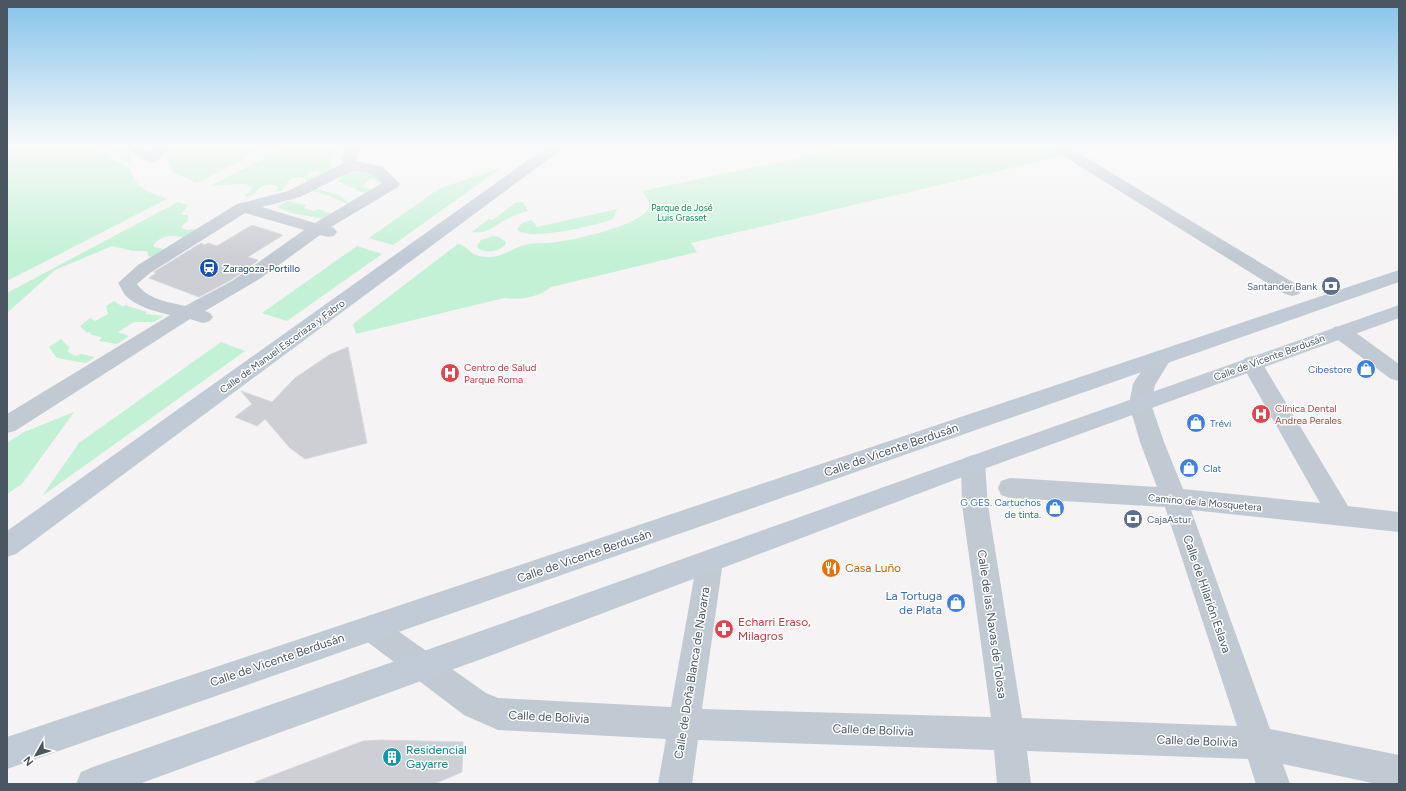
<svg xmlns="http://www.w3.org/2000/svg" width="1406" height="791" viewBox="0 0 1406 791" font-family="Figtree,sans-serif">
  <rect width="100%" height="100%" fill="#f5f3f3"/>
  <!-- green -->
  <g fill="#c3f1d5">
    <path d="M7 146H91L130 169C136 189 149 192 167 199L7 281Z"/>
    <polygon points="101,146 125,146 129,151 131,164"/>
    <polygon points="170,146 270,146 197,183 172,172 166,154"/>
    <path d="M288 146H335L331 157 330 172 321 174 318 171 310 172 306 175 308 177 317 176 307 184 305 178C290 176 289 180 282 191H276L278 189 277 186C270 182 257 186 255 194L246 197 245 196 252 189C244 180 235 185 225 185 221 186 216 185 212 185Z"/>
    <path d="M855 146H1045L1063 156 691 243 697 252 551 287C537 298 521 300 504 298L356 334 353 324 458 244C469 246 469 257 488 257 502 258 512 248 525 245 535 242 546 244 556 242 574 240 644 225 649 207 650 201 645 195 642 191Z"/>
    <polygon points="360,167 379,171 382,184 371,178 362,186 372,190 366,194 337,181 347,173"/>
    <polygon points="501,168 393,245 369,238 440,188"/>
    <polygon points="315,188 339,195 350,203 348,204 321,193 309,191"/>
    <polygon points="287,201 306,205 304,208 314,211 318,209 331,214 324,219 292,213 277,207"/>
    <path d="M178 202 188 205 181 215H188V221L183 224 182 228 187 230 195 229 197 231 184 238C174 234 162 235 154 244V247L164 249 151 257 148 256V253L146 251H133L112 246 55 270 7 313V293Z"/>
    <path d="M523 202 528 211C521 213 514 215 507 219 495 225 486 235 472 232L489 219 493 220 515 203Z"/>
    <path d="M617 209 613 219C596 226 533 240 518 231L517 229 522 223 532 220 537 227Z"/>
    <path d="M493 236 499 237 506 242 505 245C498 252 488 253 479 249L477 246 481 240Z"/>
    <polygon points="357,246 382,254 287,321 262,313"/>
    <polygon points="114,301 123,307 125,305 147,312 145,314 164,316 154,322 134,322 118,332 129,336 117,344 99,341 102,337 92,335 89,332 87,333 80,326 90,318 95,321 108,314 106,306"/>
    <polygon points="61,339 70,348 67,351 75,356 81,354 95,357 86,363 57,358 49,347"/>
    <polygon points="221,342 245,351 42,496 79,443"/>
    <polygon points="74,412 22,484 7,494 7,443 24,432"/>
  </g>
  <!-- building -->
  <g fill="#cdcfd5" stroke="#d7d9de">
    <polygon points="252,225 283,235 248,257 258,260 256,262 231,280 199,297 149,278 156,273 154,272 201,243 205,245 208,243 217,246"/>
    <polygon points="348,347 367,443 305,459 290,448 265,419 257,426 235,417 252,404 241,391 272,402 295,378 329,355"/>
    <polygon points="381,740 463,742 462,772 434,784 256,784 255,782 363,741"/>
  </g>
  <g fill="none" stroke-linecap="round" stroke-linejoin="round">
    <!-- street -->
    <g fill="#c1cad2" fill-rule="evenodd">
      <path d="M128 146H143L150 151 155 146H169C160 159 155 170 140 157 135 154 131 151 128 146Z"/>
      <path d="M345 146H359L357 161 383 167 400 184 398 187 331 227 334 228 337 232 334 236 328 237 320 235 261 278 205 311 210 313 213 317 210 321 203 323 190 319 15 431 7 433V414L170 315C155 311 137 307 126 296 123 293 121 287 118 283L138 265 237 204 288 191 342 164ZM352 171C368 171 371 172 382 183L315 223 262 207 300 197ZM245 213 304 230 232 281 185 306C168 302 147 299 137 284L150 273Z"/>
      <polygon points="1050,146 1067,146 1299,286 1301,290 1299,294 1292,296 1285,294 1052,149"/>
      <polygon points="1341,326 1348,327 1399,364 1399,381 1391,379 1334,337 1331,332 1334,327"/>
      <polygon points="1161,352 1168,354 1171,359 1155,385 1151,404 1164,442 1183,489 1320,503 1241,363 1245,358 1252,356 1259,358 1348,506 1399,512 1399,532 1191,510 1270,729 1399,755 1399,784 1377,784 1283,764 1290,784 1256,784 1248,759 1027,751 1031,784 997,784 994,750 698,740 692,784 658,784 666,739 498,730 464,715 361,637 357,628 361,619 371,615 381,619 486,693 498,698 671,707 697,561 700,553 710,550 720,553 723,561 702,709 991,717 962,505 961,464 965,458 973,455 981,458 985,464 988,505 1022,718 1237,726 1165,507 1010,498 1001,495 998,488 1001,481 1010,478 1157,487 1140,442 1129,404 1133,384 1136,379 1154,354"/>
    </g>
    <!-- secondary -->
    <g fill="#c1cbd6" fill-rule="evenodd">
      <polygon points="548,146 564,146 562,149 16,554 7,557 7,531"/>
      <polygon points="1399,270 1399,282 7,769 7,737"/>
      <polygon points="1399,305 1399,318 981,470 495,654 139,784 76,784 81,772 93,767 495,626 965,458"/>
    </g>
  </g>
  <!-- sky -->
  <linearGradient id="sky" x2="0" y2="1"><stop stop-color="#85c3ea"/><stop offset="0.57" stop-color="#fafafa"/><stop offset="1" stop-color="#fafafa" stop-opacity="0"/></linearGradient>
  <rect width="1406" height="256" fill="url(#sky)"/>
  <!-- icons -->
  <defs>
    <symbol id="station-disc" viewBox="-11 -11 22 22"><circle r="9.5" fill="#1a4fb4" stroke="#fff"/><path d="M-3-6H3Q5-6 5-4V2Q5 4 3 4L4.5 6H3L1.5 4h-3L-3 6H-4.5L-3 4Q-5 4-5 2V-4Q-5-6-3-6ZM-3.5-4v3h7v-3ZM-3.5 1v1.5H-2V1ZM2 1v1.5H3.5V1Z" fill="#fff"/></symbol>
    <symbol id="bank-disc" viewBox="-11 -11 22 22"><circle r="9.5" fill="#5c6f8a" stroke="#fff"/><path d="M-6-4H6V4H-6ZM0-2.3a2.3 2.3 0 1 0 0 4.6a2.3 2.3 0 1 0 0-4.6Z" fill="#fff"/></symbol>
    <symbol id="shop-disc" viewBox="-11 -11 22 22"><circle r="9.5" fill="#3f7fe0" stroke="#fff"/><path d="M-5-2.5h2.3a2.7 3.5 0 0 1 5.4 0H5L5.5 6h-11ZM-1.5-2.5h3a1.5 2.3 0 0 0-3 0Z" fill="#fff"/></symbol>
    <symbol id="hospital-disc" viewBox="-11 -11 22 22"><circle r="9.5" fill="#e0444e" stroke="#fff"/><path d="M-5-5h3v3.5h4V-5h3V5h-3V1.5h-4V5h-3Z" fill="#fff"/></symbol>
    <symbol id="restaurant-disc" viewBox="-11 -11 22 22"><circle r="9.5" fill="#e8710a" stroke="#fff"/><path d="M-5-6h1v4h1v-4h1v4h1v-4h1v5L-1.5 .5V6h-2V.5L-5-1ZM5-6V6H3V1.5H1.5Q1.5-4 5-6Z" fill="#fff"/></symbol>
    <symbol id="pharmacy-disc" viewBox="-11 -11 22 22"><circle r="9.5" fill="#e0444e" stroke="#fff"/><path d="M-2-6h4v4h4v4h-4v4h-4v-4h-4v-4h4Z" fill="#fff"/></symbol>
    <symbol id="building-disc" viewBox="-11 -11 22 22"><circle r="9.5" fill="#0f9aa8" stroke="#fff"/><path d="M-4-6H4V6H1V3H-1V6H-4ZM-2.5-4.3h1.7v1.8h-1.7ZM.8-4.3h1.7v1.8H.8ZM-2.5-1h1.7V.8h-1.7ZM.8-1h1.7V.8H.8Z" fill="#fff"/></symbol>
  </defs>
  <g fill-rule="evenodd">
    <use href="#station-disc" x="198" y="257" width="22" height="22"/>
    <use href="#bank-disc" x="1320" y="275" width="22" height="22"/>
    <use href="#shop-disc" x="1355" y="358" width="22" height="22"/>
    <use href="#hospital-disc" x="439" y="362" width="22" height="22"/>
    <use href="#hospital-disc" x="1250" y="403" width="22" height="22"/>
    <use href="#shop-disc" x="1185" y="412" width="22" height="22"/>
    <use href="#shop-disc" x="1178" y="457" width="22" height="22"/>
    <use href="#shop-disc" x="1044" y="497" width="22" height="22"/>
    <use href="#bank-disc" x="1122" y="508" width="22" height="22"/>
    <use href="#restaurant-disc" x="820" y="557" width="22" height="22"/>
    <use href="#shop-disc" x="945" y="592" width="22" height="22"/>
    <use href="#pharmacy-disc" x="713" y="618" width="22" height="22"/>
    <use href="#building-disc" x="381" y="746" width="22" height="22"/>
  </g>
  <g text-anchor="middle" stroke-width="3" stroke-linejoin="round" paint-order="stroke">
    <!-- far-park labels -->
    <g font-size="9" fill="#17864f" stroke="#fff">
      <text x="682" y="211">Parque de José<tspan x="682" dy="10">Luis Grasset</tspan></text>
    </g>
    <!-- transit labels -->
    <g font-size="10" fill="#164399" stroke="#fff" text-anchor="start">
      <text x="223" y="272">Zaragoza-Portillo</text>
    </g>
    <!-- service labels -->
    <g font-size="10" fill="#4e5e75" stroke="#fff" text-anchor="end">
      <text x="1317" y="290">Santander Bank</text>
      <text x="1147" y="523" text-anchor="start">CajaAstur</text>
    </g>
    <!-- street labels -->
    <g font-size="10" fill="#4a5661" stroke="#fff">
      <text transform="translate(282 346) rotate(-36)" y="4">Calle de Manuel Escoriaza y Fabro</text>
      <text transform="translate(1269 357) rotate(-20)" y="4">Calle de Vicente Berdusán</text>
      <text transform="translate(1205 502) rotate(5)" y="4">Camino de la Mosquetera</text>
    </g>
    <!-- health labels -->
    <g font-size="10" fill="#be3a42" stroke="#fff" text-anchor="start">
      <text x="464" y="371">Centro de Salud<tspan x="464" dy="12">Parque Roma</tspan></text>
      <text x="1275" y="412">Clínica Dental<tspan x="1275" dy="12">Andrea Perales</tspan></text>
    </g>
    <!-- shop labels -->
    <g font-size="10" fill="#366cbe" stroke="#fff" text-anchor="end">
      <text x="1352" y="373">Cibestore</text>
      <text x="1210" y="427" text-anchor="start">Trévi</text>
      <text x="1203" y="472" text-anchor="start">Clat</text>
      <text x="1041" y="506">G GES. Cartuchos<tspan x="1041" dy="12">de tinta.</tspan></text>
    </g>
    <!-- near-street labels -->
    <g font-size="12" fill="#4a5661" stroke="#fff">
      <text transform="translate(891 450) rotate(-19)" y="4">Calle de Vicente Berdusán</text>
      <text transform="translate(584 556) rotate(-19)" y="4">Calle de Vicente Berdusán</text>
      <text transform="translate(1207 594) rotate(71)" y="4">Calle de Hilarión Eslava</text>
      <text transform="translate(992 624) rotate(82)" y="4">Calle de las Navas de Tolosa</text>
      <text transform="translate(277 660) rotate(-19)" y="4">Calle de Vicente Berdusán</text>
      <text transform="translate(692 673) rotate(-81)" y="4">Calle de Doña Blanca de Navarra</text>
      <text transform="translate(549 717) rotate(3)" y="4">Calle de Bolivia</text>
      <text transform="translate(873 730) rotate(2)" y="4">Calle de Bolivia</text>
      <text transform="translate(1197 741) rotate(2)" y="4">Calle de Bolivia</text>
    </g>
    <!-- near-food labels -->
    <g font-size="12" fill="#c56008" stroke="#fff" text-anchor="start">
      <text x="845" y="572">Casa Luño</text>
    </g>
    <!-- near-shop labels -->
    <g font-size="12" fill="#366cbe" stroke="#fff" text-anchor="end">
      <text x="942" y="600">La Tortuga<tspan x="942" dy="14">de Plata</tspan></text>
    </g>
    <!-- near-health labels -->
    <g font-size="12" fill="#be3a42" stroke="#fff" text-anchor="start">
      <text x="738" y="626">Echarri Eraso,<tspan x="738" dy="14">Milagros</tspan></text>
    </g>
    <!-- near-culture labels -->
    <g font-size="12" fill="#0d838f" stroke="#fff" text-anchor="start">
      <text x="406" y="754">Residencial<tspan x="406" dy="14">Gayarre</tspan></text>
    </g>
  </g>
  <!-- border -->
  <rect width="1406" height="791" fill="none" stroke="#4a5661" stroke-width="16"/>
  <!-- north arrow -->
  <g transform="translate(36 755) rotate(231)" stroke="#ffffff" stroke-width="3" paint-order="stroke">
  <path d="M0-3L7 15L0 10L-7 15Z" fill="#4a5661"/>
  <text y="-6" font-size="11" font-weight="bold" text-anchor="middle" fill="#4a5661">N</text>
  </g>
</svg>
